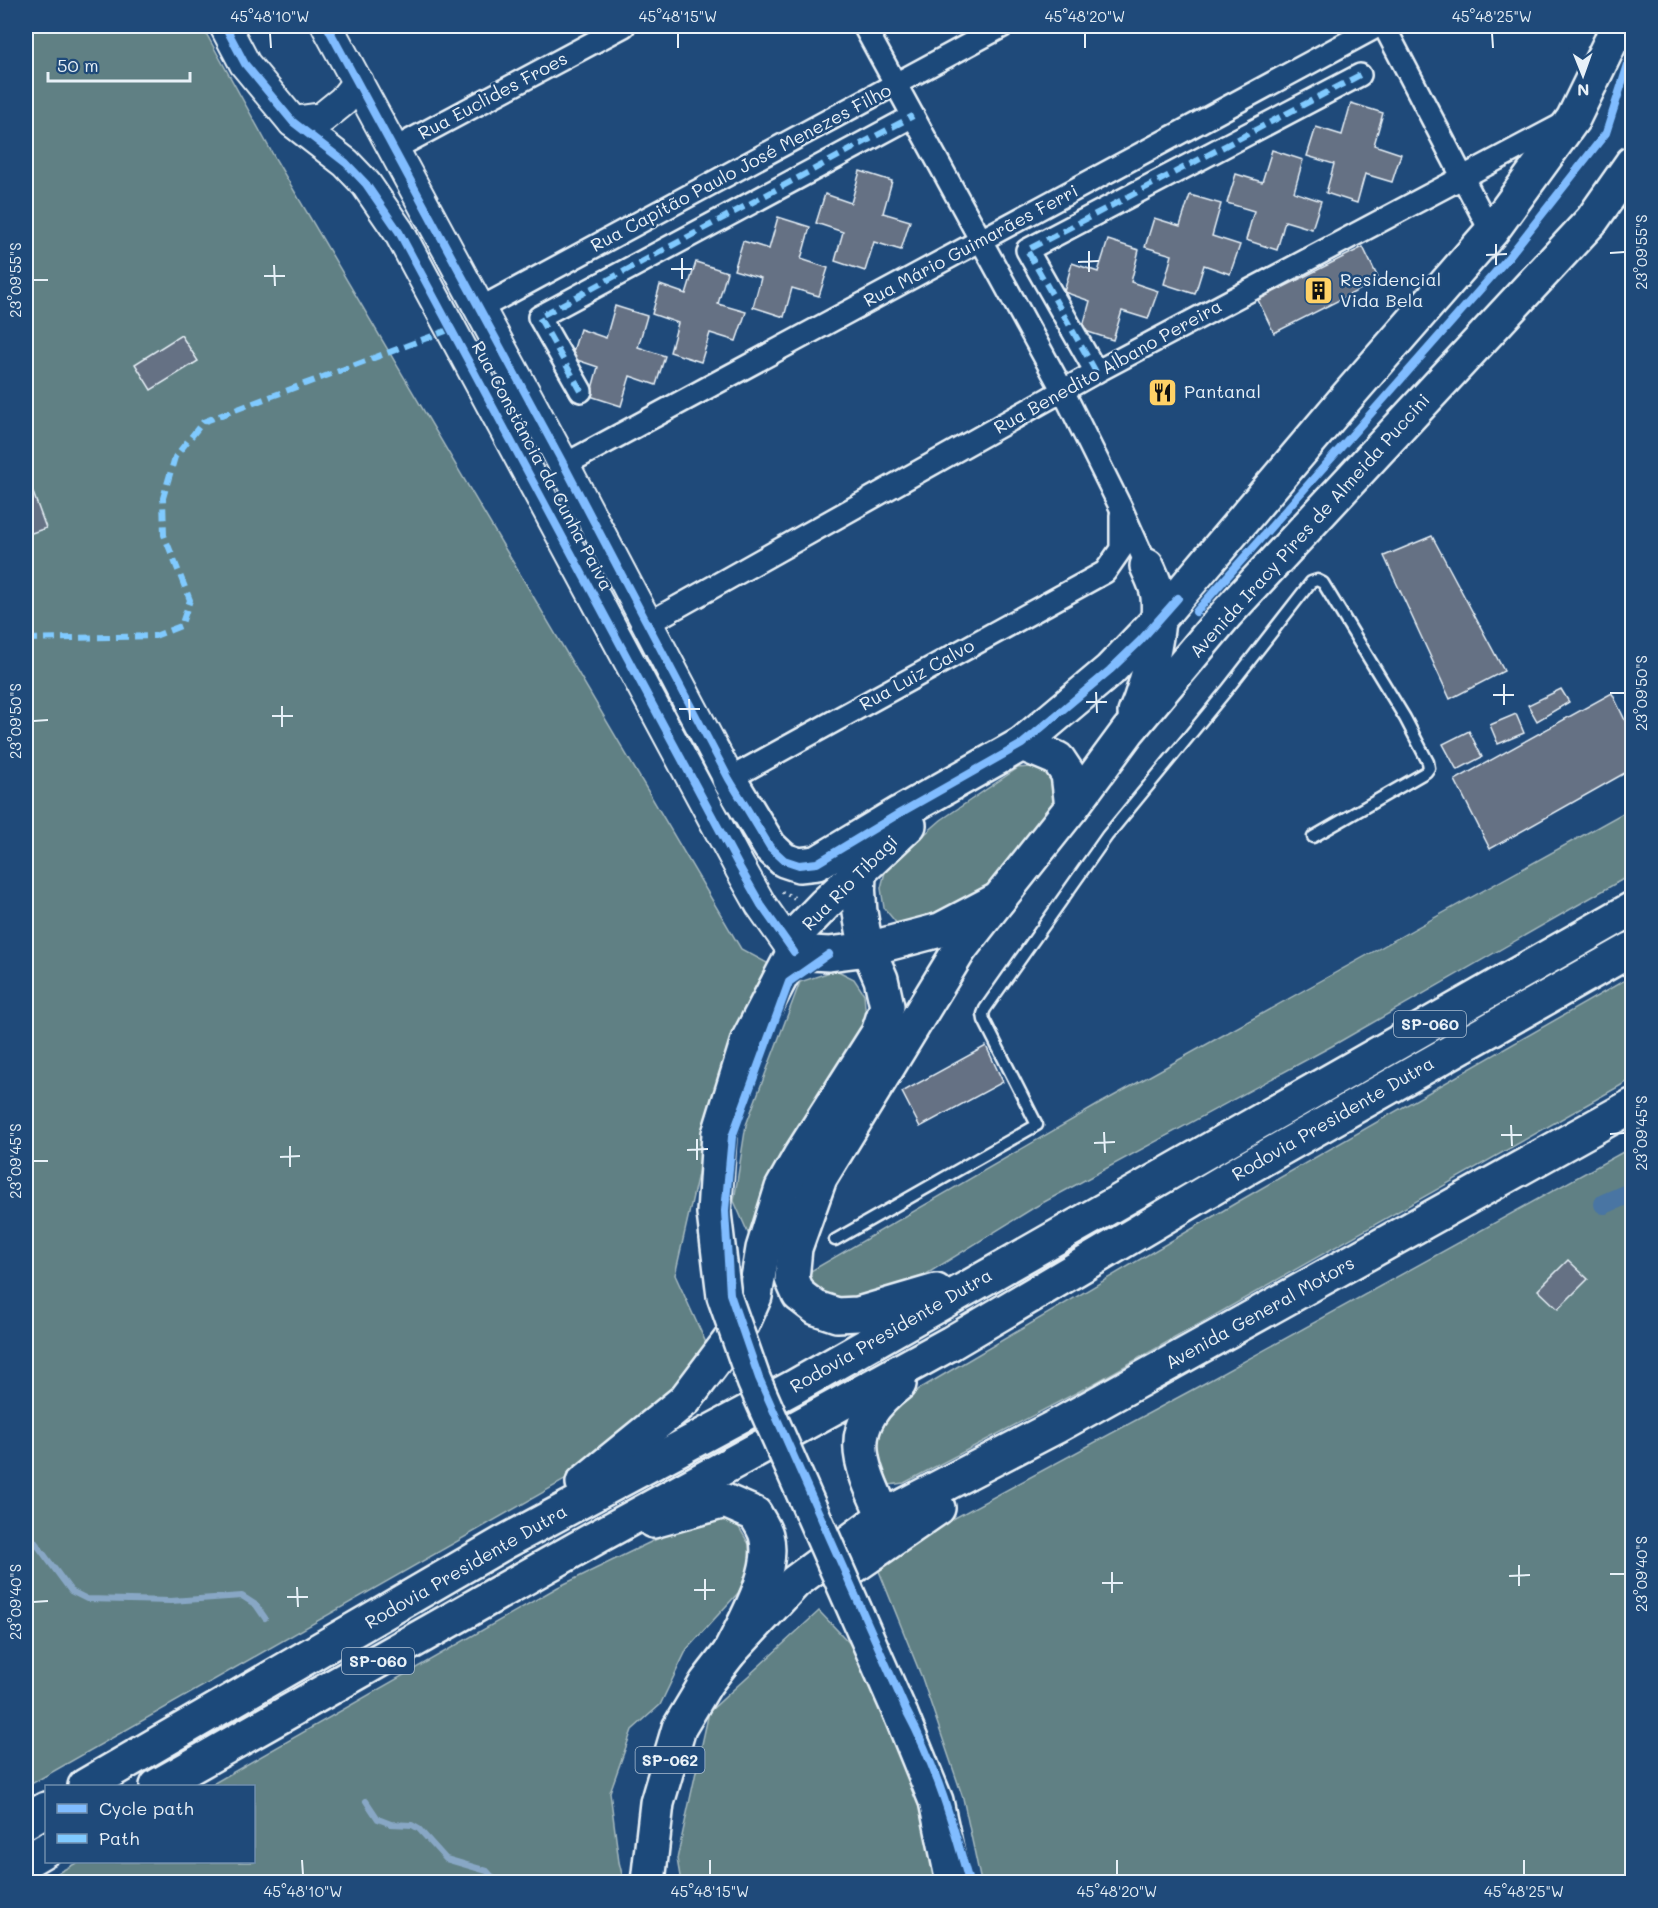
<svg xmlns="http://www.w3.org/2000/svg" width="1658" height="1908" viewBox="0 0 1658 1908" font-family="Mali,sans-serif">
  <rect width="100%" height="100%" fill="#1f4a7a"/>
  <filter id="ink" filterUnits="userSpaceOnUse"><feTurbulence type="fractalNoise" baseFrequency=".0167" numOctaves="2"/><feDisplacementMap in="SourceGraphic" scale="12" xChannelSelector="R" yChannelSelector="G"/><feConvolveMatrix kernelMatrix="1 2 1 2 8 2 1 2 1" color-interpolation-filters="sRGB"/></filter>
  <g filter="url(#ink)">
    <!-- green -->
    <g fill="#608084" stroke="#a4b8be" stroke-width="1.5">
      <polygon points="26,26 202,26 276,160 741,949 769,964 758,988 707,1134 675,1275 707,1345 672,1397 570,1477 26,1787"/>
      <polygon points="1042,766 1052,776 1058,792 1051,808 998,881 919,925 898,925 884,908 881,888 886,868 941,820 1018,768"/>
      <polygon points="1632,808 1632,874 1332,1046 1035,1207 907,1286 860,1305 824,1299 812,1285 809,1272 1101,1103"/>
      <polygon points="836,970 854,979 864,994 866,1020 857,1045 790,1149 748,1233 734,1201 746,1125 800,982"/>
      <polygon points="1632,976 1632,1079 1095,1383 904,1483 889,1485 874,1471 877,1418 921,1388 1241,1200"/>
      <polygon points="1632,1147 1632,1882 981,1882 963,1798 922,1678 875,1561 1203,1384"/>
      <polygon points="718,1515 737,1524 749,1544 750,1568 738,1593 687,1649 660,1705 632,1730 610,1792 619,1862 624,1882 41,1882 78,1862 254,1862 254,1786 209,1786 558,1587 694,1521"/>
      <polygon points="819,1611 857,1651 881,1710 923,1804 939,1882 681,1882 677,1859 709,1712"/>
    </g>
    <g fill="none" stroke-linecap="round" stroke-linejoin="round">
      <!-- stream -->
      <g stroke="#88a7c5" stroke-width="6">
        <polyline points="26,1530 71,1591 87,1599 171,1601 242,1596 256,1605 265,1618"/>
        <polyline points="366,1801 378,1819 391,1824 412,1825 419,1829 446,1859 487,1871 497,1882"/>
      </g>
      <!-- canal -->
      <polyline stroke="#4875a3" stroke-width="20" points="1604,1204 1632,1192"/>
    </g>
    <!-- building -->
    <g fill="#657184" stroke="#e8f1f8" stroke-width="1.5">
      <polygon points="1351,103 1383,113 1374,145 1401,154 1392,182 1365,174 1357,203 1326,193 1334,164 1307,156 1316,127 1342,135"/>
      <polygon points="1272,150 1303,160 1294,192 1321,201 1312,229 1285,221 1277,250 1246,240 1254,211 1227,203 1236,174 1262,182"/>
      <polygon points="860,171 892,181 883,213 910,221 901,250 874,242 865,271 835,261 843,232 816,223 825,194 851,203"/>
      <polygon points="1190,195 1221,204 1212,236 1240,245 1230,274 1204,265 1195,294 1164,284 1172,255 1145,247 1154,218 1180,226"/>
      <polygon points="778,217 810,227 801,259 828,268 819,296 792,288 784,317 753,307 761,278 734,270 743,241 769,249"/>
      <polygon points="1108,240 1139,250 1131,282 1158,291 1148,319 1122,311 1113,340 1082,330 1090,301 1064,292 1072,263 1098,272"/>
      <polygon points="1363,247 1379,280 1274,333 1258,300"/>
      <polygon points="696,262 727,272 718,304 746,312 736,341 710,333 701,362 670,352 678,323 652,314 660,285 686,294"/>
      <polygon points="615,306 647,316 638,347 665,356 656,385 630,376 621,406 590,396 598,367 571,358 580,329 606,338"/>
      <polygon points="181,335 198,361 151,390 135,364"/>
      <polygon points="28,479 46,528 26,535 26,480"/>
      <polygon points="1432,536 1504,671 1450,699 1384,556"/>
      <polygon points="1561,689 1569,702 1537,721 1528,705"/>
      <polygon points="1612,693 1632,735 1632,769 1490,849 1455,780"/>
      <polygon points="1516,714 1524,733 1498,744 1490,725"/>
      <polygon points="1469,731 1482,757 1457,770 1443,744"/>
      <polygon points="986,1046 1003,1082 920,1127 902,1092"/>
      <polygon points="1568,1260 1588,1279 1558,1309 1538,1290"/>
    </g>
    <g fill="none" stroke-linecap="round" stroke-linejoin="round">
      <defs>
        <polyline id="lane" points="835,1240 1037,1125 984,1020 983,1014 985,1009 1107,836 1226,691 1311,582 1317,580 1323,583 1405,718 1428,762 1429,768 1426,772 1313,837"/>
        <g id="street">
          <polyline points="864,26 1063,391 1121,508 1147,566 1154,573"/>
          <polyline points="1384,26 1491,232"/>
          <polyline points="394,149 624,26"/>
          <polyline points="479,309 1003,26"/>
          <polyline points="1096,372 1027,250 1360,75"/>
          <polyline points="581,391 539,317 913,116"/>
          <polyline points="564,465 1378,26"/>
          <polyline points="647,624 1096,372 1565,123"/>
          <polyline points="729,779 1105,572 1121,549 1121,515"/>
        </g>
        <g id="secondary">
          <polyline points="225,26 245,64 293,122 346,163 366,184 399,232 740,868 761,905 794,952"/>
          <polyline points="327,26 564,465 729,779"/>
          <polyline points="293,122 322,118 343,101 358,82"/>
        </g>
        <g id="primary">
          <path d="M1135 713C1148 684 1161 628 1158 597 1157 586 1151 575 1147 566"/>
          <polyline points="1022,744 1058,759 1068,774 1072,807"/>
          <polyline points="729,779 770,847 784,860 799,865 817,863 900,813 1022,744 1110,670 1158,620 1346,398 1491,232 1573,119 1611,41 1616,26"/>
          <path d="M859 871C857 898 860 923 868 949"/>
          <polyline points="794,952 829,954 868,949 940,930 999,899 1072,807 1128,731 1227,613 1592,220 1632,163"/>
          <polyline points="719,1134 748,1040 794,952 800,930 825,904 909,825"/>
          <polyline points="840,1576 938,1508"/>
          <polyline points="901,1715 936,1801 953,1882"/>
          <polyline points="648,1882 657,1803 679,1728 706,1683 730,1652 795,1582 884,1516 1057,1426 1632,1106"/>
        </g>
        <g id="highway">
          <polyline points="936,1291 858,1314 837,1315 816,1308 799,1295 792,1279 795,1248 820,1178 960,949 999,899"/>
          <polyline points="583,1483 685,1400 743,1323 755,1296 763,1249 782,1188 800,1156 878,1033 887,1006 881,979 868,949"/>
          <path d="M884 1516C858 1460 843 1427 899 1384"/>
          <path d="M653 1521 725 1501 755 1514C759 1521 764 1528 766 1535 776 1570 745 1621 730 1652"/>
          <polyline points="85,1786 505,1542 794,1387 1632,909"/>
          <polyline points="157,1786 599,1536 951,1343 1245,1169 1632,949"/>
          <polyline points="26,1821 46,1809"/>
          <polyline points="26,1861 46,1849"/>
        </g>
      </defs>
      <!-- lane casing -->
      <use href="#lane" stroke="#e8f1f8" stroke-width="15"/>
      <!-- street casing -->
      <use href="#street" stroke="#e8f1f8" stroke-width="26"/>
      <!-- secondary casing -->
      <use href="#secondary" stroke="#e8f1f8" stroke-width="34"/>
      <!-- primary casing -->
      <use href="#primary" stroke="#e8f1f8" stroke-width="38"/>
      <!-- highway casing -->
      <use href="#highway" stroke="#e8f1f8" stroke-width="38"/>
      <!-- path -->
      <polyline stroke="#e8f1f8" stroke-width="4" stroke-dasharray="1.5 4.5" stroke-linecap="butt" points="782,892 797,899"/>
      <!-- lane -->
      <use href="#lane" stroke="#1f4a7a" stroke-width="10"/>
      <!-- street -->
      <use href="#street" stroke="#1f4a7a" stroke-width="21"/>
      <!-- secondary -->
      <use href="#secondary" stroke="#1f4a7a" stroke-width="30"/>
      <!-- primary -->
      <use href="#primary" stroke="#1f4a7a" stroke-width="33"/>
      <!-- highway -->
      <use href="#highway" stroke="#1f4a7a" stroke-width="33"/>
      <defs>
        <polyline id="primary-bridge" points="719,1134 714,1213 724,1296 754,1381 901,1715"/>
      </defs>
      <!-- primary-bridge casing -->
      <use href="#primary-bridge" stroke="#e8f1f8" stroke-width="38" stroke-linecap="butt"/>
      <!-- primary-bridge -->
      <use href="#primary-bridge" stroke="#1f4a7a" stroke-width="33"/>
      <!-- quiet -->
      <g stroke="#80caff" stroke-width="6" stroke-dasharray="12 6" stroke-linecap="butt">
        <polyline points="1096,372 1027,250 1360,75"/>
        <polyline points="581,391 539,317 913,116"/>
        <polyline points="26,639 155,636 181,626 190,600 164,535 163,498 175,457 203,422 451,329"/>
      </g>
      <defs>
        <g id="cycleway">
          <polyline points="225,26 245,64 293,122 346,163 366,184 399,232 740,868 761,905 794,952"/>
          <polyline points="327,26 564,465 729,779 770,847 784,860 799,865 817,863 900,813 1022,744 1110,670 1140,641 1178,598"/>
          <polyline points="1196,612 1507,259 1606,133 1632,52"/>
          <path d="M829 954 789 982 732 1137 725 1211 730 1294 759 1378 907 1712C936 1766 953 1824 969 1882"/>
        </g>
      </defs>
      <!-- cycleway casing -->
      <use href="#cycleway" stroke="#1f4a7a" stroke-width="11"/>
      <!-- cycleway -->
      <use href="#cycleway" stroke="#80bcff" stroke-width="8"/>
    </g>
  </g>
  <!-- ticks -->
  <path fill="none" stroke="#e8f1f8" stroke-width="2" d="M270 33 271 48M678 33V48M1085 33V48M1492 33 1493 48M1496 244V265M1089 251V272M1610 253 1625 252M1486 255 1507 254M682 258V279M1078 262 1099 261M274 265 275 286M671 269H692M264 276H285M33 280H48M1504 684V705M1096 692 1097 713M1610 693H1625M1493 695H1514M689 699 690 720M1086 702H1107M282 706V727M679 709H700M272 716H293M33 721 48 720M1511 1125 1512 1146M1104 1132 1105 1153M1610 1134 1625 1133M1501 1135H1522M697 1139V1160M1094 1143 1115 1142M290 1146V1167M687 1150 708 1149M280 1157 300 1156M33 1161H48M1519 1565V1586M1112 1572V1593M1610 1574H1625M1509 1576 1530 1575M705 1579V1600M1102 1583H1123M297 1587 298 1607M694 1590H715M287 1597H308M33 1602 48 1601M302 1860 303 1875M710 1860V1875M1117 1860V1875M1524 1860V1875"/>
  <!-- icons -->
  <defs>
    <symbol id="building-square" viewBox="-11 -11 22 22"><rect x="-9" y="-9" width="18" height="18" rx="4" fill="#ffd166" stroke="#1f4a7a"/><path d="M-4-6H4V6H1V3H-1V6H-4ZM-2.5-4.3h1.7v1.8h-1.7ZM.8-4.3h1.7v1.8H.8ZM-2.5-1h1.7V.8h-1.7ZM.8-1h1.7V.8H.8Z" fill="#111"/></symbol>
    <symbol id="restaurant-square" viewBox="-11 -11 22 22"><rect x="-9" y="-9" width="18" height="18" rx="4" fill="#ffd166" stroke="#1f4a7a"/><path d="M-5-6h1v4h1v-4h1v4h1v-4h1v5L-1.5 .5V6h-2V.5L-5-1ZM5-6V6H3V1.5H1.5Q1.5-4 5-6Z" fill="#111"/></symbol>
  </defs>
  <g fill-rule="evenodd">
    <use href="#building-square" x="1302" y="274" width="33" height="33"/>
    <use href="#restaurant-square" x="1146" y="376" width="33" height="33"/>
  </g>
  <g text-anchor="middle" stroke-width="5" stroke-linejoin="round" paint-order="stroke">
    <!-- shield labels -->
    <g fill="#1f4a7a" stroke="#acbfd2" stroke-width="1.5">
      <rect x="1394" y="1011" width="72" height="26" rx="4.5"/>
      <rect x="342" y="1648" width="72" height="26" rx="4.5"/>
      <rect x="635.5" y="1747" width="69" height="26" rx="4.5"/>
    </g>
    <g font-size="16" font-weight="bold" fill="#e8f1f8">
      <text x="1430" y="1030">SP-060</text>
      <text x="378" y="1667">SP-060</text>
      <text x="670" y="1766">SP-062</text>
    </g>
    <!-- street labels -->
    <g font-size="18" fill="#e8f1f8" stroke="#1f4a7a">
      <text transform="translate(493 96) rotate(-28)" y="6">Rua Euclides Froes</text>
      <text transform="translate(741 168) rotate(-28)" y="6">Rua Capitão Paulo José Menezes Filho</text>
      <text transform="translate(971 246) rotate(-28)" y="6">Rua Mário Guimarães Ferri</text>
      <text transform="translate(1108 367) rotate(-29)" y="6">Rua Benedito Albano Pereira</text>
      <text transform="translate(542 466) rotate(62)" y="6">Rua Constância da Cunha Paiva</text>
      <text transform="translate(1310 526) rotate(-48)" y="6">Avenida Iracy Pires de Almeida Puccini</text>
      <text transform="translate(917 675) rotate(-29)" y="6">Rua Luiz Calvo</text>
      <text transform="translate(850 883) rotate(-45)" y="6">Rua Rio Tibagi</text>
      <text transform="translate(1333 1119) rotate(-30)" y="6">Rodovia Presidente Dutra</text>
      <text transform="translate(1260 1313) rotate(-29)" y="6">Avenida General Motors</text>
      <text transform="translate(891 1331) rotate(-30)" y="6">Rodovia Presidente Dutra</text>
      <text transform="translate(466 1567) rotate(-30)" y="6">Rodovia Presidente Dutra</text>
    </g>
    <!-- poi labels -->
    <g font-size="18" fill="#e8f1f8" stroke="#1f4a7a" text-anchor="start">
      <text x="1340" y="286">Residencial<tspan x="1340" dy="21">Vida Bela</tspan></text>
      <text x="1184" y="398">Pantanal</text>
    </g>
  </g>
  <!-- margin -->
  <rect width="1658" height="1908" fill="none" stroke="#1f4a7a" stroke-width="66"/>
  <!-- legend -->
  <rect x="45" y="1785" width="210" height="78" fill="#1f4a7a" stroke="#6f8dac" stroke-width="1.5"/>
  <rect x="57" y="1804" width="30" height="9" fill="#80bcff" stroke="#6f8dac" stroke-width="1.5"/>
  <text x="99" y="1815" font-size="18" fill="#e8f1f8">Cycle path</text>
  <rect x="57" y="1834" width="30" height="9" fill="#80caff" stroke="#6f8dac" stroke-width="1.5"/>
  <text x="99" y="1845" font-size="18" fill="#e8f1f8">Path</text>
  <!-- north arrow -->
  <g transform="translate(1583 75) rotate(179)" stroke="#1f4a7a" stroke-width="4.5" paint-order="stroke">
  <path d="M0-4.5L10 22L0 15L-10 22Z" fill="#e8f1f8"/>
  <text y="-9" font-size="16" font-weight="bold" text-anchor="middle" fill="#e8f1f8">N</text>
  </g>
  <!-- scale -->
  <path d="M48 72v9h142v-9" fill="none" stroke="#e8f1f8" stroke-width="3"/>
  <text x="57" y="72" font-size="18" fill="#e8f1f8" stroke="#1f4a7a" stroke-width="4.5" paint-order="stroke">50 m</text>
  <rect x="33" y="33" width="1592" height="1842" fill="none" stroke="#e8f1f8" stroke-width="2"/>
  <g font-size="15" text-anchor="middle" fill="#e8f1f8">
    <text x="270" y="22">45°48'10"W</text>
    <text x="678" y="22">45°48'15"W</text>
    <text x="1085" y="22">45°48'20"W</text>
    <text x="1492" y="22">45°48'25"W</text>
    <text transform="translate(1642 252) rotate(-90)" y="5">23°09'55"S</text>
    <text transform="translate(16 280) rotate(-90)" y="5">23°09'55"S</text>
    <text transform="translate(1642 693) rotate(-90)" y="5">23°09'50"S</text>
    <text transform="translate(16 721) rotate(-90)" y="5">23°09'50"S</text>
    <text transform="translate(1642 1133) rotate(-90)" y="5">23°09'45"S</text>
    <text transform="translate(16 1161) rotate(-90)" y="5">23°09'45"S</text>
    <text transform="translate(1642 1574) rotate(-90)" y="5">23°09'40"S</text>
    <text transform="translate(16 1602) rotate(-90)" y="5">23°09'40"S</text>
    <text x="303" y="1897">45°48'10"W</text>
    <text x="710" y="1897">45°48'15"W</text>
    <text x="1117" y="1897">45°48'20"W</text>
    <text x="1524" y="1897">45°48'25"W</text>
  </g>
</svg>
